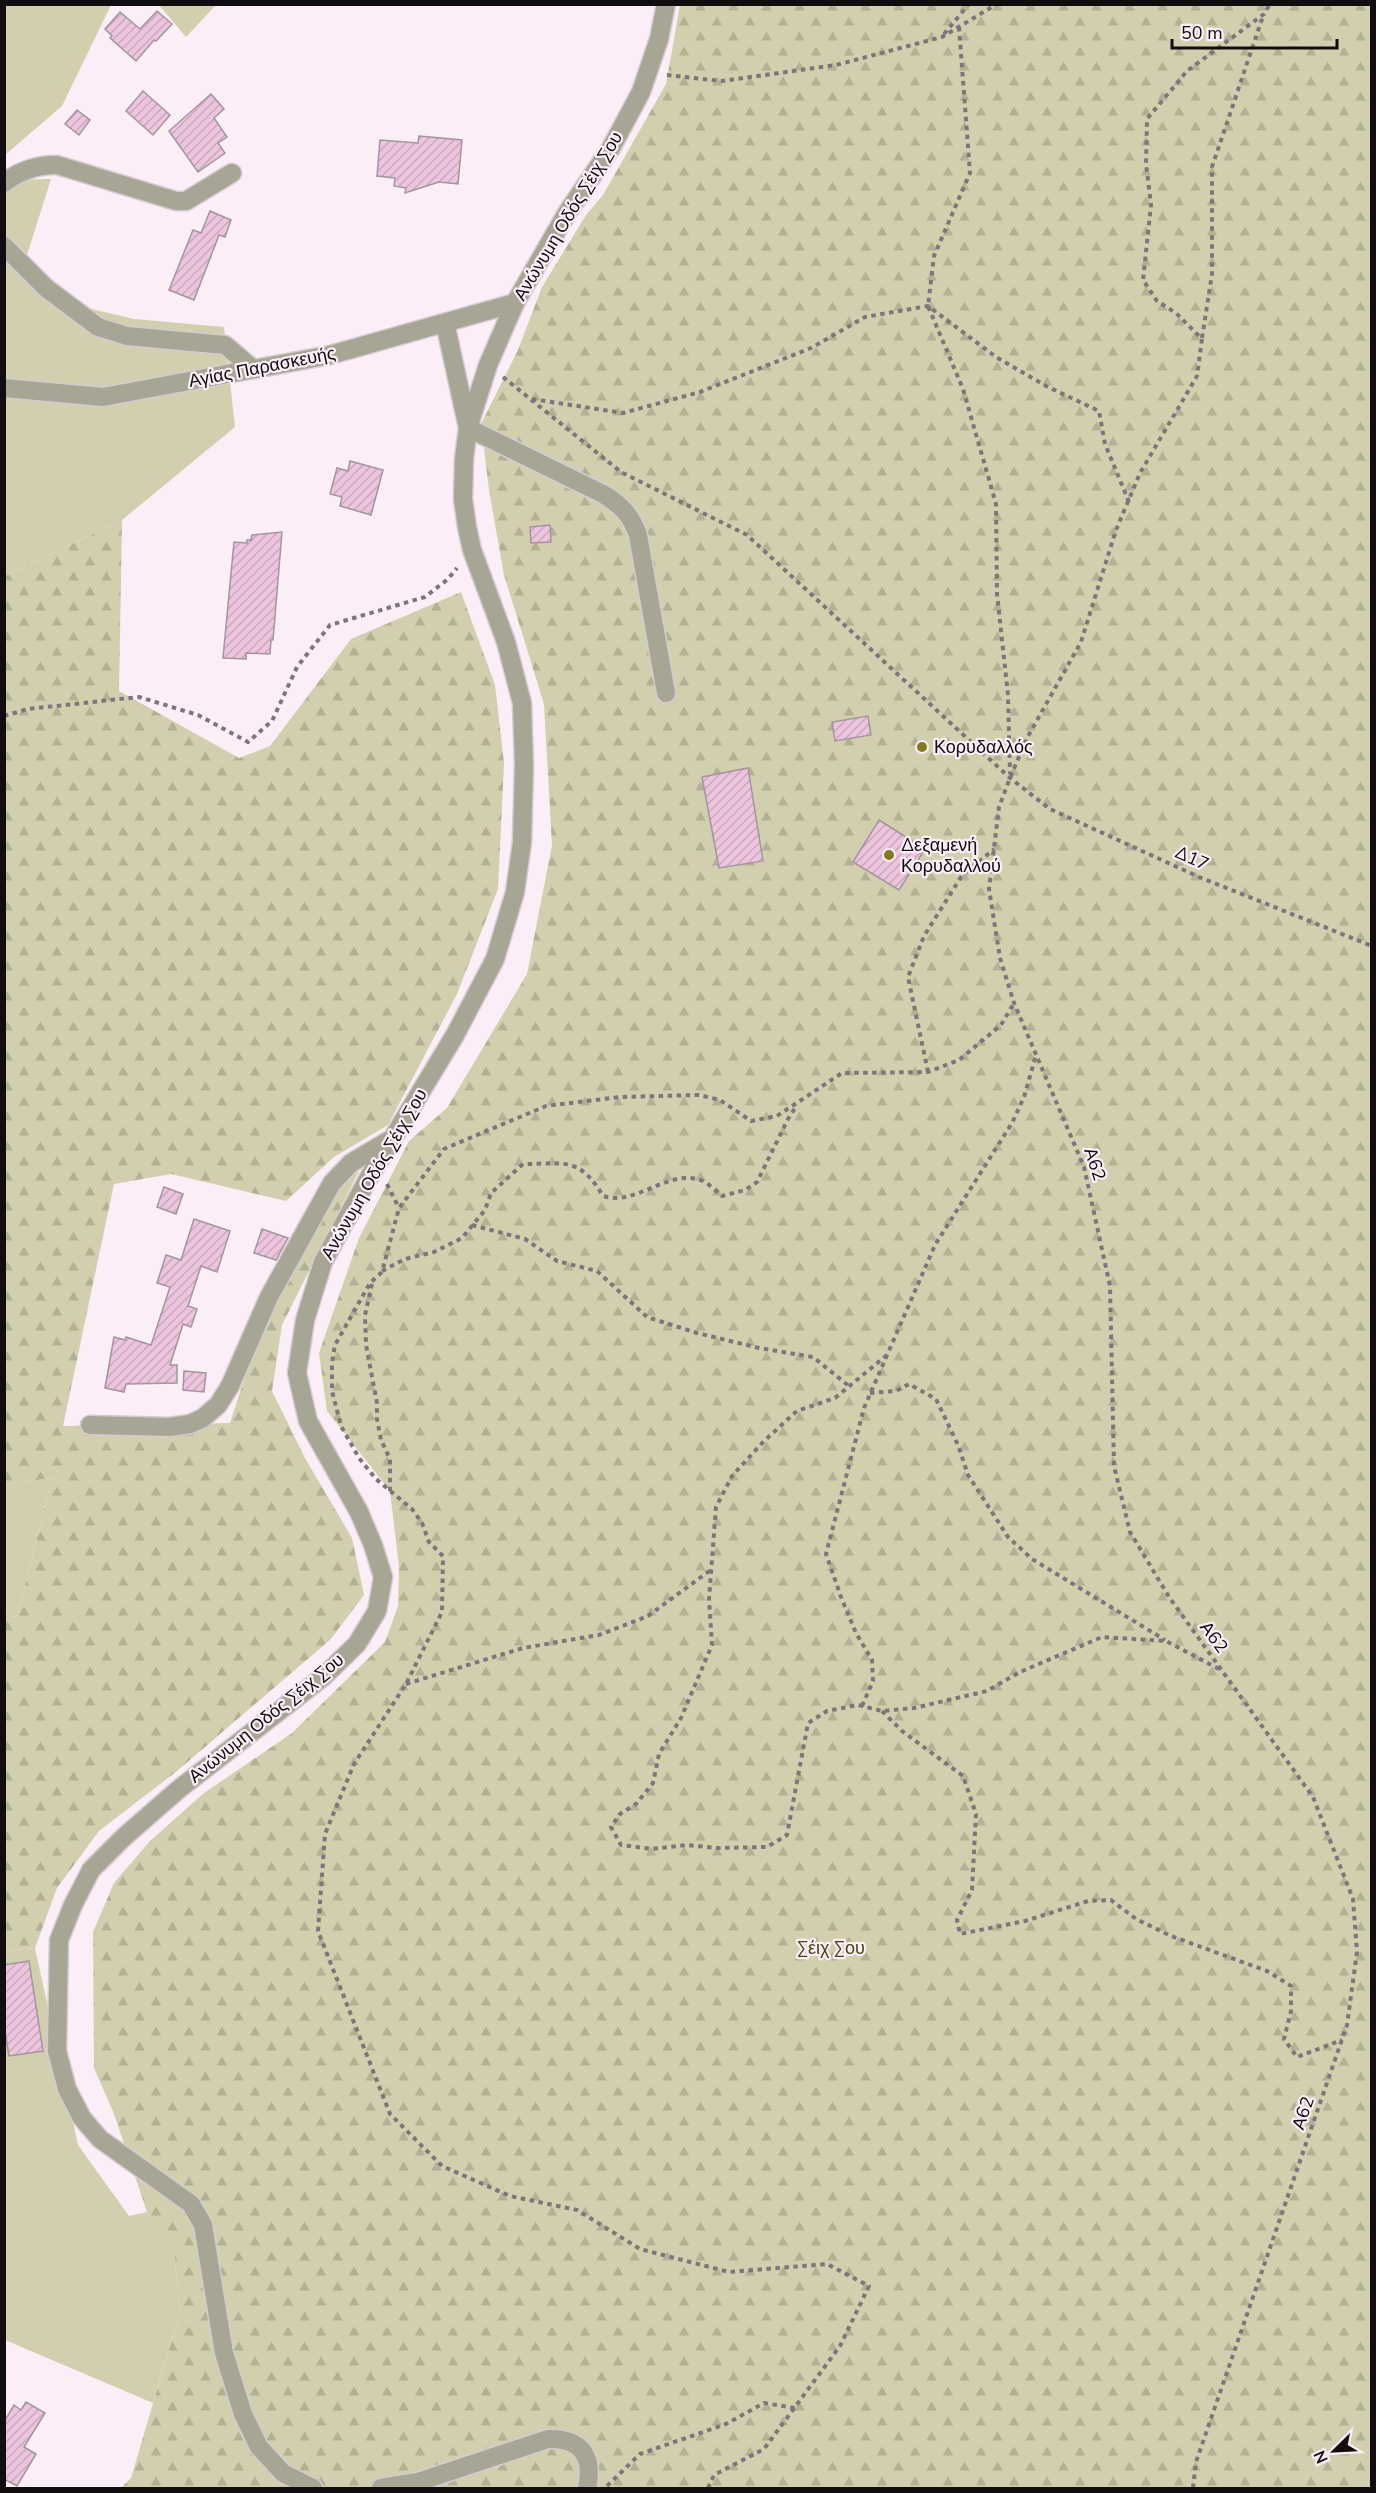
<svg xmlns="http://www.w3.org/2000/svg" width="1376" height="2493" viewBox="0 0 1376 2493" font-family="'Nunito Sans',sans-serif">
  <defs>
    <pattern id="forest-firs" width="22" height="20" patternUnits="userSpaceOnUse" patternTransform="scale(1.5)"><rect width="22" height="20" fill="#d2cfae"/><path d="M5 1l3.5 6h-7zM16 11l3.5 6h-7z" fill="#b3b194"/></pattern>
    <pattern id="building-hatch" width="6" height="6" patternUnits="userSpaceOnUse" patternTransform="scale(1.5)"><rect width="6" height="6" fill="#ecc4de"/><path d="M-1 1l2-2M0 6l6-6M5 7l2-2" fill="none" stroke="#c9a7bd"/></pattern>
  </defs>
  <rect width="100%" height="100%" fill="#fceef7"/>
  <!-- green -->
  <g fill="#d2cfae">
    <polygon points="5,4 111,5 62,106 5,155"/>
    <polygon points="159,5 216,5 186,37"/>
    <polygon points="51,179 26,258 83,307 134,319 224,327 235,427 122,520 5,576 5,180"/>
    <polygon points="52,1478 17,1617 5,1615 4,1484"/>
    <polygon points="35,1948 78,2145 129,2216 147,2212 174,2252 180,2312 153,2403 5,2340 5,1951"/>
  </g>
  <!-- forest -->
  <g fill="url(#forest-firs)">
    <polygon points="680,5 1371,5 1371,2488 121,2488 131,2478 180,2312 174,2252 147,2212 114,2114 94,2068 93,1932 114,1883 150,1841 204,1793 292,1733 385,1642 398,1606 399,1567 390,1491 327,1411 319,1353 359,1238 409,1141 447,1108 527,974 552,845 544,704 504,575 489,490 481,424 518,350 542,287 586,215 603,195 666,84"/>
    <polygon points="122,520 119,691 239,758 270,746 351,639 461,592 495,685 504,763 498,889 457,994 388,1125 334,1157 286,1201 171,1174 114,1184 63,1426 230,1423 262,1324 356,1161 363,1163 282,1325 272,1391 305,1458 352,1538 364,1595 330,1640 177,1771 99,1831 57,1888 35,1948 5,1951 4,1615 17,1617 52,1478 5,1484 5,576"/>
  </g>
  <!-- building -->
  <g fill="url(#building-hatch)" stroke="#a2959d" stroke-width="1.5">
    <polygon points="157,11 172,24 156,41 154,40 136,61 110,38 112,36 105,29 120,12 140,29"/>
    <polygon points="143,91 170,115 153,135 126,111"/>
    <polygon points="211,94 224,109 214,118 227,137 218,143 225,153 198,172 169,131"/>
    <polygon points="77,110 90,120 79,135 65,124"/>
    <polygon points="419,136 462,140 458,184 439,182 405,193 406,188 394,186 395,178 377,176 380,140 418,143"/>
    <polygon points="210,211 231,220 225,237 219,235 194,300 169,290 193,230 201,233"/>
    <polygon points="350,461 383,470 371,515 340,506 342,497 330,494 337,468 348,471"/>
    <polygon points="550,525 551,542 531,543 530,527"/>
    <polygon points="282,532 273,640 271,640 270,654 246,653 246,659 223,658 234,542 247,543 247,540 251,540 252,535"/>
    <polygon points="868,716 871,735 835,741 832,722"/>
    <polygon points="748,768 763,861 719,868 702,777"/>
    <polygon points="879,820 925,849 899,890 853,862"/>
    <polygon points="164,1187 183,1194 176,1214 157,1207"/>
    <polygon points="194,1219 230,1231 217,1272 201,1266 188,1306 197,1309 191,1327 183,1324 170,1365 177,1365 177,1383 126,1384 124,1392 105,1388 114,1337 125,1340 126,1337 151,1345 170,1287 157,1283 166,1255 181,1260"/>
    <polygon points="262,1229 288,1238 276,1260 254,1253"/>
    <polygon points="184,1371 206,1373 204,1392 183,1390"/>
    <polygon points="29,1961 43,2051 9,2056 4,2024 4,1965"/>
    <polygon points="26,2402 45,2413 24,2447 36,2454 17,2486 4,2479 4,2422 14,2405 21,2410"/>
  </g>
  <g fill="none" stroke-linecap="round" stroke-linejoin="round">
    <defs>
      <g id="minor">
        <path d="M4 183C19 171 39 164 57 165L176 201H186L232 173"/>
        <polyline points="4,246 46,288 98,327 127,336 225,345 253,369"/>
        <path d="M445 323 468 428 603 494C621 505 631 515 638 535L666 693"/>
        <polyline points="4,388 103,397 330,355 515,303"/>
        <polyline points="90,1425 170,1427 190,1424 203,1418 218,1405 230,1386 269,1297 332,1183 351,1163 388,1141"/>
        <polyline points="313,2488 283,2473 259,2447 243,2414 224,2353 203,2225 191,2204 100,2139 82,2118 67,2089 57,2051 59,1940 73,1905 91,1870 124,1837 179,1789 323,1677 357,1644 377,1611 383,1577 373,1545 359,1512 308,1421 297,1373 305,1320 323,1262 368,1179 455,1035 495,959 515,892 522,842 524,765 522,703 506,642 472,550 467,527 463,499 464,459 468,428 488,365 515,303 567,213 611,148 641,92 659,39 666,4"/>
        <path d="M381 2488 418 2482 548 2439C581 2438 594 2456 587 2488"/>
      </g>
    </defs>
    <!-- minor casing -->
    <use href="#minor" stroke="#d6cad2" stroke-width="21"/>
    <!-- path -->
    <g stroke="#7e757b" stroke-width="4" stroke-dasharray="4.5 4.5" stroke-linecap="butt">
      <polyline points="959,27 970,173 934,256 928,306 963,389 996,504 997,594 1008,695 1010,774"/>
      <polyline points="944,34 969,4"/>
      <polyline points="667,75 722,81 836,65 942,37 997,4"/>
      <polyline points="1202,338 1212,274 1212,167 1263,16"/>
      <polyline points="503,377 621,472 747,535 1010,778 1050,809 1199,877 1372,946"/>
      <polyline points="532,399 623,413 700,392 811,348 865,317 928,306 996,357 1046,386 1099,411 1105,444 1129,502"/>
      <polyline points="4,716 28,709 139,697 198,715 248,742 272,721 297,667 330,625 425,597 448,579 457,568"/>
      <polyline points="928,1072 908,977 924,936 961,877 994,849"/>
      <polyline points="387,1184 399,1208"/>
      <polyline points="472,1225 525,1239 557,1261 597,1271 647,1317 697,1333 759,1348 813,1357 849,1386"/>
      <path d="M382 1271 405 1259 434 1252 462 1238 485 1210 491 1193 523 1164C565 1164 579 1156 603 1196 637 1207 668 1167 703 1181 709 1184 716 1191 722 1196L745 1190 757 1182 788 1119 797 1105"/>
      <polyline points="372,1284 365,1315 366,1345 377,1403 377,1419 381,1440 390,1459 390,1491"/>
      <polyline points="887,1355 835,1398 797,1411 764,1441 732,1476 716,1507 709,1599 712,1645 681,1718 659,1754 653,1783 636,1804 620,1814 611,1827 621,1845 652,1849 686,1845 717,1848 767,1847 787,1835 808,1723 827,1711 858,1705 882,1711 914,1708 987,1691 1020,1672 1102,1637 1166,1641 1219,1669"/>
      <polyline points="870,1393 896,1391 909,1384 936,1399 958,1445 968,1475 1008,1537 1032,1559 1165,1640"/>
      <polyline points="406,1684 523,1648 599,1635 648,1616 712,1569"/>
      <polyline points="862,1706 873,1681 872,1660 856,1633 841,1597 826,1554 864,1408 935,1245 1012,1123 1024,1097 1036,1055"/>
      <polyline points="882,1711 902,1731 963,1776 976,1814 972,1890 957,1920 960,1934 1025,1921 1088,1901 1111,1900 1136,1919 1171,1936 1267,1971 1291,1986 1291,2011 1284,2039 1297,2057 1342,2040"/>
      <polyline points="607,2486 640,2454 726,2424 764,2403 795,2408"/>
      <polyline points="708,2488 714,2475 764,2449 840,2346 869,2286 827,2264 729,2272 640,2249 577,2210 510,2196 442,2166 390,2114 318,1931 325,1834 354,1764 406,1684 442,1612 443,1556 429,1542 422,1523 412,1509 376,1479 359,1458 341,1426 332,1391 332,1363 335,1345 370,1283 382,1272 399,1208 444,1149 546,1106 620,1097 699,1095 720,1100 751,1121 777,1116 842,1073 928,1072 959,1060 1001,1025 1014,1003"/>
      <polyline points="1193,2488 1196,2462 1347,2025 1357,1952 1353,1899 1313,1797 1169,1597 1130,1532 1114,1466 1110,1286 1084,1167 1014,1003 1000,958 989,889 999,807 1010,778 1027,738 1081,642 1116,530 1140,473 1197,376 1202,339 1176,313 1157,301 1143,280 1151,205 1146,163 1147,119 1187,71 1264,14 1270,4"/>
    </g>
    <!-- minor -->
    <use href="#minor" stroke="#a7a694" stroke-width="18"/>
  </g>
  <!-- markers -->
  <g fill="#847a20" stroke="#fceef7" stroke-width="2">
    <circle cx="922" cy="747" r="6"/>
    <circle cx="889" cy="855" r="6"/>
  </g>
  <g text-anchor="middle" stroke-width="4.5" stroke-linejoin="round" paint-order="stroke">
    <!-- street labels -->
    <g font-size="18" fill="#110c0f" stroke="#fceef7">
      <text transform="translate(568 216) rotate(-59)" y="6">Ανώνυμη Οδός Σέιχ Σου</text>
      <text transform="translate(262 367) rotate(-11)" y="6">Αγίας Παρασκευής</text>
      <text transform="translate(1192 858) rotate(24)" y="6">Δ17</text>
      <text transform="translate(1095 1164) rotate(72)" y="6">Α62</text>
      <text transform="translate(374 1174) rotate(-60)" y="6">Ανώνυμη Οδός Σέιχ Σου</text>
      <text transform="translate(1214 1637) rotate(54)" y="6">Α62</text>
      <text transform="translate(266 1718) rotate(-39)" y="6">Ανώνυμη Οδός Σέιχ Σου</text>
      <text transform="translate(1303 2113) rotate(-71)" y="6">Α62</text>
    </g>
    <!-- poi labels -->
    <g font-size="18" fill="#110c0f" stroke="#fceef7" text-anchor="start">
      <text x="934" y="753">Κορυδαλλός</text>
      <text x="901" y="851">Δεξαμενή<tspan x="901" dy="21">Κορυδαλλού</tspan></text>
    </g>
    <!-- park labels -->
    <g font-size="18" fill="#484310" stroke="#fceef7">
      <text x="831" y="1954">Σέιχ Σου</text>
    </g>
  </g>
  <!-- border -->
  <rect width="1376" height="2493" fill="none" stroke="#110c0f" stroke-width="12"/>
  <!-- north arrow -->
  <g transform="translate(1334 2451) rotate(246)" stroke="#fceef7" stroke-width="4.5" paint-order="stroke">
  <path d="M0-4.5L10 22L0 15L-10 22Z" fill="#110c0f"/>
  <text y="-9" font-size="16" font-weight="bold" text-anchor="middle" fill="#110c0f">N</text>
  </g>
  <!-- scale -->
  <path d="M1172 39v9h165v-9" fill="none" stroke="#110c0f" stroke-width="3"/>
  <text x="1181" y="39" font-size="18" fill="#110c0f" stroke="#fceef7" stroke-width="4.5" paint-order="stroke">50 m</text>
</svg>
